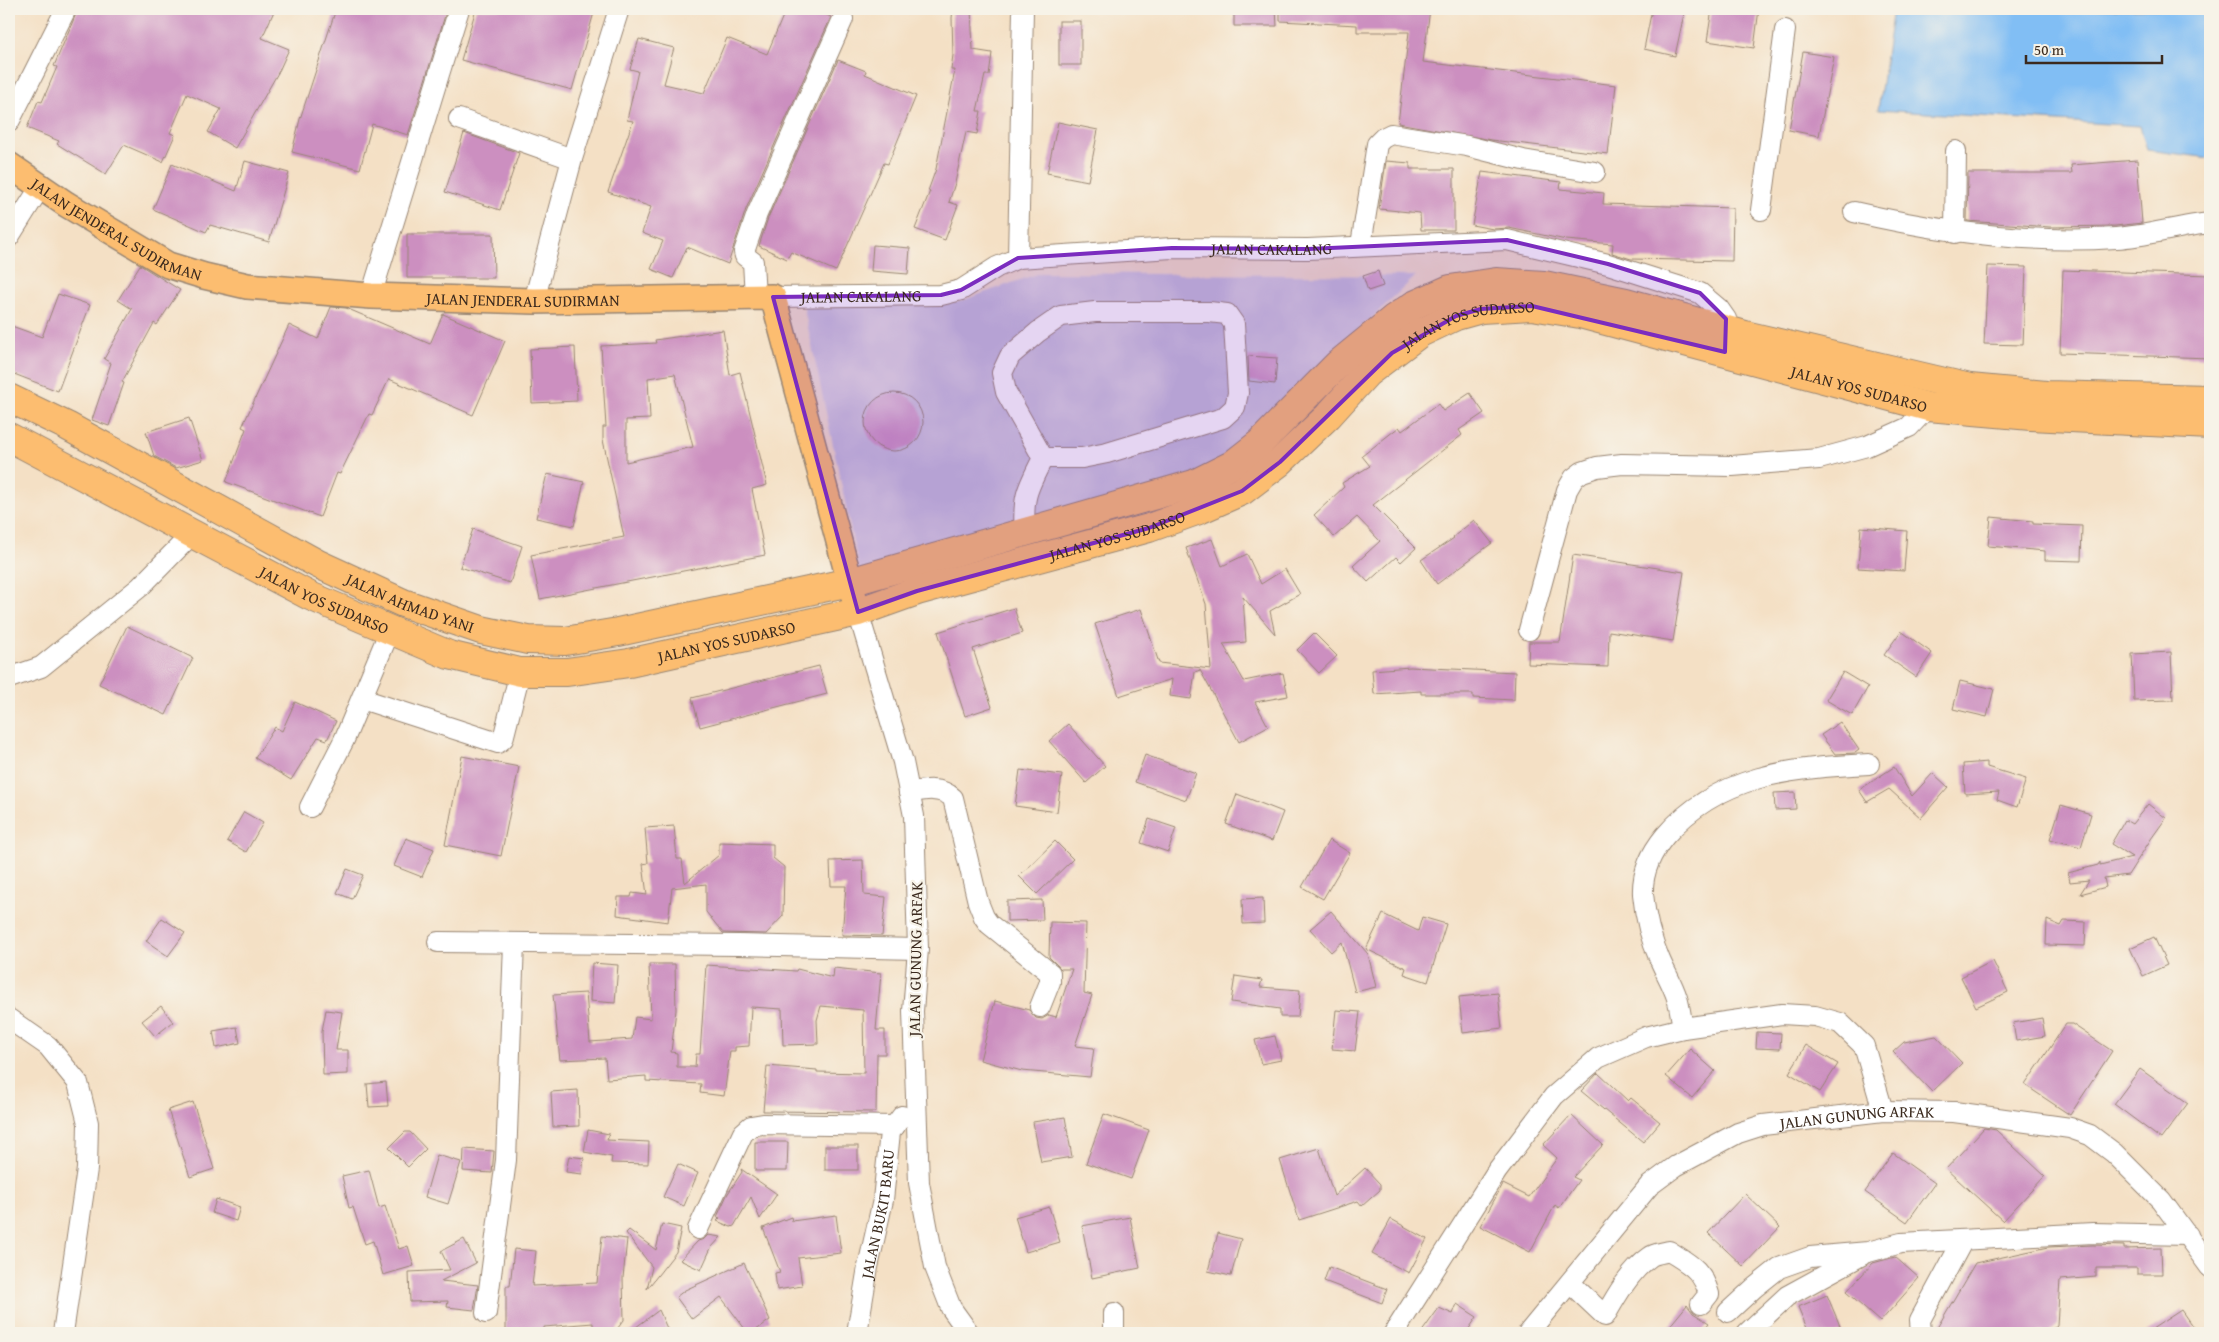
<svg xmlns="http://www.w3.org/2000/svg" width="2219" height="1342" viewBox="0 0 2219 1342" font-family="'Gentium Book Plus',serif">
  <rect width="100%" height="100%" fill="#f7f3e8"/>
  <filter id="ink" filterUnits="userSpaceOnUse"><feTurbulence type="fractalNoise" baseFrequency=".02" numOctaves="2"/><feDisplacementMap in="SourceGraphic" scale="10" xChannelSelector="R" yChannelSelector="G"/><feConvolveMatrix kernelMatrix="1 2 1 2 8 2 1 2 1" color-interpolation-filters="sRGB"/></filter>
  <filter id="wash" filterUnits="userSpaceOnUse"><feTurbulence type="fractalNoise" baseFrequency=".0096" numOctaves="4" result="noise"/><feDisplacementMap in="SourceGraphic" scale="20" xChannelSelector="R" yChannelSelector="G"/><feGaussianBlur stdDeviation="1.12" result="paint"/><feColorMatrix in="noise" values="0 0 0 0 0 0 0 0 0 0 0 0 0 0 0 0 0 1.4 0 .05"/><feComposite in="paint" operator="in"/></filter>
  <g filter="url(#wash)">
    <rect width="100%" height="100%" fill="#f4e0c5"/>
    <!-- industrial -->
    <polygon fill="#c5c0da" points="1040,273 1416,276 1205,474 861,577 803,304 958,302"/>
    <!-- water -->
    <polygon fill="#81bef4" stroke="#5e7489" points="1893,9 2210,9 2210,158 2147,150 2140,126 1878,110"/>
    <g id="blocks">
      <!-- building -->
      <g fill="#cc8fc0" fill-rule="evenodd">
        <polygon points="78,9 275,9 262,38 289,49 279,71 235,148 208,132 221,109 187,94 170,133 175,135 163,162 124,145 106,174 57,144 59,141 27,128 38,101 42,102 57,67 54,66"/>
        <polygon points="336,9 447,9 408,135 372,124 360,169 292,152 300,119"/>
        <polygon points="476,9 595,9 572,90 461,60"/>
        <polygon points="786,9 813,9 831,17 746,209 728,264 687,247 673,278 651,269 663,241 642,233 651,207 608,192 633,121 627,120 638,71 630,69 639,39 674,48 664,84 704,93 727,38 767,54"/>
        <polygon points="953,9 971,9 973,50 992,53 989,75 985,75 977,111 981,111 977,134 966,132 955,183 949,202 958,205 945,240 915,229 930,191 928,191 936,169 955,70 951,70 953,55 952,18"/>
        <polygon points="1234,9 1276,9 1277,26 1234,26"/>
        <polygon points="1280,9 1430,9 1423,62 1616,85 1608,154 1491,140 1398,123 1409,32 1357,32 1357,25 1280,21"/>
        <polygon points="1652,9 1685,9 1675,56 1644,49"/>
        <polygon points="1712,9 1759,9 1754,48 1707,41"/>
        <rect x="1059" y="21" width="22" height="44"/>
        <polygon points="1803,52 1834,57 1819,136 1789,130"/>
        <polygon points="838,60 866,71 865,74 916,96 888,164 884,163 836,271 791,252 787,259 759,246 768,218"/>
        <polygon points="1058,122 1098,130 1088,181 1047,173"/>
        <polygon points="464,133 519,153 500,210 445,192"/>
        <polygon points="2137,160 2142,223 2115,226 2050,227 1967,221 1968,173 2072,173 2071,165"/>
        <polygon points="245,161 289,173 269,242 210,225 206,232 153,209 172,164 236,191"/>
        <polygon points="1386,161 1410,163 1410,169 1454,169 1454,230 1421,230 1420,213 1379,209"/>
        <polygon points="1482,172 1561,182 1560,189 1604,193 1603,204 1733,208 1732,261 1631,259 1612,253 1613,244 1566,240 1509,228 1493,229 1472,225"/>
        <polygon points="407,234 493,234 494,278 407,278"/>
        <polygon points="873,245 910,248 908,274 871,271"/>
        <polygon points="140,265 180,290 157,325 154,323 122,382 124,383 109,426 92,420 111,363 104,359 132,309 118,300"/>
        <polygon points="1988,266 2026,267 2023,345 1984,344"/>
        <polygon points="2063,270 2210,275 2210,358 2060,353"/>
        <polygon points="1378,271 1383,286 1368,291 1363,276"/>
        <polygon points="58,294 90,305 58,391 9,372 9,325 42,337"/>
        <polygon points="331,307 346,308 430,344 443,314 505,341 473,415 389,379 372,415 369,414 340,474 337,473 320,517 226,482 246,429 242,427 289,325 318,339"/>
        <path d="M723 330 730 375 740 372 767 485 752 489 765 555 540 599 531 555 624 537 603 440V427H606L601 346 656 343 655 340ZM675 374 693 447 626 462V420L650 419 648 378Z"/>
        <polygon points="575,347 577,401 532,403 530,349"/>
        <polygon points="1248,356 1277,358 1275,384 1249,381"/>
        <circle cx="894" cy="422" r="29"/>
        <polygon points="1470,393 1484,413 1459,430 1462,435 1373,505 1416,548 1401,562 1396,557 1368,582 1353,566 1380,541 1357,517 1334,537 1314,515 1344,487 1342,483 1370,466 1362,456 1399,427 1402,431 1438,404 1443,411"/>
        <polygon points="189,418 203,460 176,468 154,456 146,432"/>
        <polygon points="547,474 584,482 574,526 536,518"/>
        <polygon points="1991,517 2033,521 2033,524 2082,526 2081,561 2045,560 2045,551 1988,546"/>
        <polygon points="1474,520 1492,543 1437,584 1421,560 1454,538 1453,537"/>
        <polygon points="1861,527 1907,531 1904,571 1858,568"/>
        <polygon points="473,529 522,546 510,583 460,567"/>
        <polygon points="1212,539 1222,566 1247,554 1261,584 1285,569 1300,594 1270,611 1275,634 1243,597 1246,642 1223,644 1244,681 1283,673 1288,696 1255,702 1268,726 1239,742 1200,670 1195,672 1191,699 1170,696 1172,679 1119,696 1095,624 1141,609 1159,663 1211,669 1206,604 1186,548"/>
        <polygon points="1573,555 1684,572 1673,641 1609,631 1608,667 1528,664 1529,642 1560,642"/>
        <polygon points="1014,608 1022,633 973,649 992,707 965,716 938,632"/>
        <polygon points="127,626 193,658 166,715 99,684"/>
        <polygon points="1901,631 1932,653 1916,677 1884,655"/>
        <polygon points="1314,633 1337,656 1319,673 1297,650"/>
        <polygon points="2171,652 2173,700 2134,701 2132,654"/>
        <polygon points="819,666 827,694 700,727 692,698"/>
        <polygon points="1410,667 1515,672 1514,700 1473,698 1473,694 1421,694 1421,691 1374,694 1372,670"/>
        <polygon points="1843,672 1868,687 1852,715 1826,700"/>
        <polygon points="1960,681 1994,689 1987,717 1953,709"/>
        <polygon points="295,702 336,721 327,740 318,737 291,780 255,758 275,727 282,731"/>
        <polygon points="1840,722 1859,750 1855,753 1835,754 1821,735"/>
        <polygon points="1068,724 1105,766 1086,783 1049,741"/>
        <polygon points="1145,755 1196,773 1186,800 1135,782"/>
        <polygon points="462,756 519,767 501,856 445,845"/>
        <polygon points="1987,762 1987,767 2026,779 2017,807 1997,800 1999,792 1965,794 1963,764"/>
        <polygon points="1894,767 1912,796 1933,773 1948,787 1921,818 1889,789 1867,802 1859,790"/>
        <polygon points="1020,770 1062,775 1057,812 1015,806"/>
        <polygon points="1795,792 1796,809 1775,810 1774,793"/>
        <polygon points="1237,794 1283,812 1272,841 1226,824"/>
        <polygon points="2148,804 2166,818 2151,839 2128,875 2104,878 2106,887 2080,894 2089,880 2070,882 2068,873 2098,865 2100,862 2100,865 2132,857 2111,844 2125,820 2132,824"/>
        <polygon points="2061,805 2091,814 2081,847 2050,839"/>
        <polygon points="244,812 263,823 246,852 227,841"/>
        <polygon points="1149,819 1176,828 1168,852 1141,843"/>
        <polygon points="674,826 677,859 682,859 685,883 719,855 719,842 773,844 773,858 784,867 783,916 766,934 723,933 706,912 706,884 672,888 668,922 617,915 618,897 631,897 632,893 647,895 643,864 648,863 645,828"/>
        <polygon points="406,838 434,849 422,877 394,866"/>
        <polygon points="1329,840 1350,853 1323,899 1302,887"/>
        <polygon points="1055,841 1073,859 1037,894 1019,876"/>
        <polygon points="863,860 864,895 886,897 882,936 842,935 846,886 831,886 830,861"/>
        <polygon points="347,869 363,875 352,899 337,893"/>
        <polygon points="1263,898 1264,923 1243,924 1242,899"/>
        <polygon points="1042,900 1043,920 1007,921 1007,901"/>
        <polygon points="1331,911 1368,954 1376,987 1355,992 1342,942 1331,952 1310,929"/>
        <polygon points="1383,914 1418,931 1422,917 1446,924 1428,982 1404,974 1406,968 1366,949"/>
        <polygon points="162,918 185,933 168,956 146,941"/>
        <polygon points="2047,920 2061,926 2064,921 2086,922 2085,946 2046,945"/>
        <polygon points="1050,922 1086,923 1084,993 1092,995 1075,1046 1094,1048 1090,1077 1022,1071 980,1060 995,1001 1029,1010 1036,1018 1042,1019 1049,1015 1056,1017 1072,969 1061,969 1049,957"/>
        <polygon points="2154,937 2167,965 2143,976 2130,948"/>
        <polygon points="1993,961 2008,992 1976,1007 1961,977"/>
        <polygon points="592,963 618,965 615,1003 590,1001"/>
        <polygon points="649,964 675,964 676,1010 671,1052 677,1053 677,1067 695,1067 696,1054 700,1054 706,965 796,971 797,969 833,978 834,968 881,973 876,1030 885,1030 885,1054 877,1054 876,1112 763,1111 767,1066 817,1070 817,1072 864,1073 863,1010 821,1006 817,1020 818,1044 783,1045 782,1009 751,1007 749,1046 735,1047 735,1051 730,1051 724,1096 700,1093 701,1084 646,1081 646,1076 607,1079 605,1058 560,1060 553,995 586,993 590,1042 632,1039 635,1017 651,1019"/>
        <polygon points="1235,976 1262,980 1260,987 1300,990 1298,1017 1280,1017 1280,1009 1231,1002"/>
        <polygon points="1498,993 1502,1028 1463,1033 1459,997"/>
        <polygon points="161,1006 173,1022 155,1036 142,1021"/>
        <polygon points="326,1010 342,1012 336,1050 348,1050 348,1074 323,1075 322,1031"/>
        <polygon points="1336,1010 1360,1012 1355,1051 1332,1049"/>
        <polygon points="2042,1018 2045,1036 2016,1041 2013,1023"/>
        <polygon points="2066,1024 2072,1024 2112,1051 2070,1115 2025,1085"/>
        <polygon points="237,1027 240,1043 216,1048 213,1031"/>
        <polygon points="1757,1032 1781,1033 1780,1049 1756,1048"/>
        <polygon points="1275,1036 1281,1060 1261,1064 1255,1040"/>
        <polygon points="1936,1036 1962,1063 1932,1092 1893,1052 1904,1042"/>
        <polygon points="1806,1045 1838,1064 1820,1092 1789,1073"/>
        <polygon points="1690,1049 1715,1071 1692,1098 1666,1076"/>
        <polygon points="2140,1069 2188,1103 2161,1139 2114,1104"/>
        <polygon points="1598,1073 1628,1101 1631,1098 1660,1122 1643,1142 1581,1091"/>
        <polygon points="386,1082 388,1106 369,1107 367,1084"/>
        <polygon points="578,1090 579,1126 553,1127 551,1092"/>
        <polygon points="193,1102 214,1169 190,1177 168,1110"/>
        <polygon points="1104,1114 1149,1130 1131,1179 1086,1163"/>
        <polygon points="1571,1115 1603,1145 1573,1177 1579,1180 1559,1208 1555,1205 1530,1252 1480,1226 1503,1184 1529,1197 1557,1158 1543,1145"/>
        <polygon points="1065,1117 1072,1157 1041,1162 1033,1122"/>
        <polygon points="1984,1128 1996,1130 2045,1176 2003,1221 1946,1169"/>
        <polygon points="588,1130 609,1134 607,1140 649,1142 648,1164 611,1163 612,1157 584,1152"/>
        <polygon points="405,1132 410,1132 426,1149 408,1167 389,1148"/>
        <polygon points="755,1142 788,1142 787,1171 755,1171"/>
        <rect x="825" y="1146" width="33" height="24"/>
        <polygon points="1319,1148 1334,1196 1365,1168 1380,1184 1380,1190 1362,1206 1358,1201 1299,1220 1280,1160"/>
        <polygon points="464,1149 494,1151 492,1173 463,1171"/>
        <polygon points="1893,1153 1935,1183 1907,1222 1865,1192"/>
        <polygon points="437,1155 461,1162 448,1204 425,1197"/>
        <polygon points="569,1156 584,1158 582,1174 566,1172"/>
        <polygon points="678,1164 698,1173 684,1206 663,1197"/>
        <polygon points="741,1169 777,1194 760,1219 751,1197 734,1226 731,1227 717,1221 720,1218 717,1217 727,1195 742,1172"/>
        <polygon points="369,1170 379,1208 385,1206 399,1249 408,1246 414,1266 383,1275 373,1241 365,1244 353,1207 349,1208 342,1176"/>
        <polygon points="1745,1194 1780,1227 1743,1266 1708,1233"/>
        <polygon points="216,1199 240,1207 236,1221 212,1213"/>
        <polygon points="1049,1207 1060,1242 1026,1252 1015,1217"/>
        <polygon points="836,1215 841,1253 798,1258 802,1286 777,1290 775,1273 780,1272 763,1228 791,1217 792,1221"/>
        <polygon points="1130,1217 1140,1268 1092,1278 1082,1226"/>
        <polygon points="1391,1219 1427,1239 1409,1273 1372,1254"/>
        <polygon points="662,1224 681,1228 676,1252 647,1289 652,1267 626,1233 629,1230 656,1250"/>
        <polygon points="1218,1233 1241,1239 1231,1276 1208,1271"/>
        <polygon points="708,1235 721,1237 711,1248 701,1270 680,1260 698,1241 704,1239"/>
        <polygon points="602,1236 627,1239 623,1278 624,1320 614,1333 593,1333 593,1323 544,1327 544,1333 506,1333 506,1286 510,1286 514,1249 536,1251 532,1286 597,1283"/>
        <polygon points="464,1239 476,1263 441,1281 478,1285 474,1310 447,1307 448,1301 410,1302 409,1272 450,1270 441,1251"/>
        <polygon points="2093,1245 2124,1246 2124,1249 2161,1248 2162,1274 2137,1274 2137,1268 2096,1268 2096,1277 2060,1280 2057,1325 2048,1333 1934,1333 1975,1263 2049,1247"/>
        <polygon points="1895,1257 1919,1278 1880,1322 1846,1292 1873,1263"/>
        <polygon points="744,1263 770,1320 752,1333 748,1333 721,1297 692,1319 676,1297 685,1290"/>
        <polygon points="1329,1267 1387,1289 1382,1303 1324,1281"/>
        <polygon points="1827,1295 1843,1333 1809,1333 1798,1307"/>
        <polygon points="1457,1304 1477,1317 1466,1333 1421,1333 1439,1308 1453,1314"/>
        <polygon points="1687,1305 1693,1313 1709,1323 1701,1333 1664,1333"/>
        <polygon points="659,1310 669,1333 628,1333"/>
        <polygon points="2181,1310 2197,1333 2146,1333"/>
      </g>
    </g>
  </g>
  <g filter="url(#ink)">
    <use href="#blocks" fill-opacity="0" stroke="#988572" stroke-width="1"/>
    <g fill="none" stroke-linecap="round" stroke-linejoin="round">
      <defs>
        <g id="minor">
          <polyline points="459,119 572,159"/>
          <polyline points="9,122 66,9"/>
          <polyline points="1761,210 1785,30"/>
          <path d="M1854 212C1940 232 2027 244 2116 238 2148 236 2179 226 2210 223"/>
          <polyline points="1955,233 1956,151"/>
          <polyline points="9,237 41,186"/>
          <polyline points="1361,245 1377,144 1383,138 1391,134 1467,146 1523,160 1595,172"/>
          <polyline points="1018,258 1023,9"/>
          <polyline points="371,296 459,9"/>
          <polyline points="755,297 753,262 745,256 744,252 757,214 843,19"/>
          <path id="s1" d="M773 297 941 295 961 290 997 267 1018 258 1172 248 1308 249 1507 240 1608 264 1700 293 1719 309 1726 319 1729 331 1727 340"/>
          <polyline points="534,301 572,159 619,9"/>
          <polygon points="1095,312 1209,312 1227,314 1234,324 1238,393 1235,407 1223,418 1107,453 1082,458 1043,458 1006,392 1002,373 1010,356 1038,332 1061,316"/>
          <path d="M1025 533C1022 498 1027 489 1043 458"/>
          <polyline points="858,612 903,762 914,816 918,949 913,1011 919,1183 935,1267 951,1308 969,1333"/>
          <polyline points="1529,630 1567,490 1574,478 1582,472 1597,467 1622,464 1732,466 1819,459 1867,446 1909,427 1928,407"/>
          <polyline points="9,678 41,667 140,587 191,535"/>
          <polyline points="362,699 498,743 503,739 520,672"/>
          <path d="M909 793C923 790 941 786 953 798L978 902 984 917 989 924 1050 973V982L1040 1007"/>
          <polyline points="310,807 344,740 390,630"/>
          <polyline points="438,942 738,945 918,949"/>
          <polyline points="9,1019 48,1046 78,1083 88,1123 87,1169 63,1333"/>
          <path d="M1683 1028C1681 1018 1680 1007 1677 998 1673 985 1665 972 1660 960 1651 940 1645 916 1643 894 1642 872 1651 853 1665 836 1718 774 1793 768 1869 764"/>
          <polyline points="698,1229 743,1133 751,1126 763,1124 895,1126"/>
          <path d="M1570 1283 1605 1316C1616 1296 1631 1270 1650 1257 1655 1253 1663 1253 1669 1251 1689 1264 1702 1269 1709 1294L1701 1304"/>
          <polyline points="1728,1312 1754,1288 1779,1268 1810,1257 1868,1252 1901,1243 2093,1233 2188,1235"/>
          <polyline points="486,1313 506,1160 514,943"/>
          <polyline points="1114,1313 1114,1333"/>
          <path id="s2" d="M857 1333 868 1267 883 1200 890 1132 902 1116"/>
          <polyline points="1394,1333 1497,1171 1554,1096 1598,1058 1646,1037 1683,1028 1782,1014 1815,1016 1840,1023 1864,1046 1883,1111"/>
          <path id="s3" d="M1528 1333 1649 1186 1676 1166 1738 1133 1763 1125 1883 1111 1954 1112 2070 1128 2090 1135 2114 1153 2161 1200 2210 1267"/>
          <polyline points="1747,1333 1787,1296 1862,1255"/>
          <polyline points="1921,1333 1920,1320 1962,1242"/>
        </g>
        <g id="major">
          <path id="s4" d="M9 165 66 204 168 265 204 276 247 286 371 296 534 301 773 297 858 612"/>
        </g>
        <g id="highway">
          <path id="s5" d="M9 398 67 426 318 564 403 603 481 630 528 640 565 641 618 632 850 582 1194 484 1232 465 1260 443 1338 364 1393 319 1414 305 1450 289 1496 282 1544 285 1626 302 1745 335 1970 388 2046 395 2210 399"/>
          <path id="s6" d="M9 437 310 596 449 655 520 672H567L629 663 858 612 917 591 1149 528 1199 510 1242 491 1280 462 1328 416 1367 373 1420 333 1456 316 1481 309 1532 306 1580 314 1928 407 2031 416 2210 425"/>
        </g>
      </defs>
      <!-- minor casing -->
      <use href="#minor" stroke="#988572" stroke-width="22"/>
      <!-- major casing -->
      <use href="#major" stroke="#988572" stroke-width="28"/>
      <!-- highway casing -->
      <use href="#highway" stroke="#988572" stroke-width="30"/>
      <!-- minor -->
      <use href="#minor" stroke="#fff" stroke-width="20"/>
      <!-- major -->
      <use href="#major" stroke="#fcbd6f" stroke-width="25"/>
      <!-- highway -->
      <use href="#highway" stroke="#fcbd6f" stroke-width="28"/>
    </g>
  </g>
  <!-- marked area -->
  <path fill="#7b2cbf" fill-opacity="0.2" stroke="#7b2cbf" stroke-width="4" stroke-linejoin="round" d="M1507 240 1608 264 1700 293 1726 319 1725 352 1532 306 1481 309 1456 316 1392 353 1280 462 1242 491 1149 528 917 591 858 612 773 297 941 295 961 290 1018 258 1172 248 1308 249Z"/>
  <g text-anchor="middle" stroke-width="4.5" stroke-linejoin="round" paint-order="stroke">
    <!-- street labels -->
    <g font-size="16" fill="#3b2a1e" stroke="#f7f3e8">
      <text dy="6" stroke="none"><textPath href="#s4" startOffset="126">JALAN JENDERAL SUDIRMAN</textPath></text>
      <text dy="6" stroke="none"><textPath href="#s1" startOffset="508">JALAN CAKALANG</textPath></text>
      <text dy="6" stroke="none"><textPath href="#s1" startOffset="88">JALAN CAKALANG</textPath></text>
      <text dy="6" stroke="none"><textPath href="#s4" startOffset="546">JALAN JENDERAL SUDIRMAN</textPath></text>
      <text dy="6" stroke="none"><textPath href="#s6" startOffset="1600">JALAN YOS SUDARSO</textPath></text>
      <text dy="6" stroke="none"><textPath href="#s6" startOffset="2005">JALAN YOS SUDARSO</textPath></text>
      <text dy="6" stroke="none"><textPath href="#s6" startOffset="1179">JALAN YOS SUDARSO</textPath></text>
      <text dy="6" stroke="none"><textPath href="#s6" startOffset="355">JALAN YOS SUDARSO</textPath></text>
      <text dy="6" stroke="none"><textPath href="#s5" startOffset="451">JALAN AHMAD YANI</textPath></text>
      <text dy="6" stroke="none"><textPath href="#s6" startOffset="774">JALAN YOS SUDARSO</textPath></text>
      <text transform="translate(915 959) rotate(-89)" y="6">JALAN GUNUNG ARFAK</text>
      <text dy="6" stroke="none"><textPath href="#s3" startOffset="415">JALAN GUNUNG ARFAK</textPath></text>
      <text dy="6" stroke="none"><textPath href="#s2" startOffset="121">JALAN BUKIT BARU</textPath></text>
    </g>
  </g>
  <!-- margin -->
  <rect width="2219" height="1342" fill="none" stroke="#f7f3e8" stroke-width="30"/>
  <!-- scale -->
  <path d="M2026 55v8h136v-8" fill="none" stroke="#3b2a1e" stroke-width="2.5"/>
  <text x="2034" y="55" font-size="15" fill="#3b2a1e" stroke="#f7f3e8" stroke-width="4" paint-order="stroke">50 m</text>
</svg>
